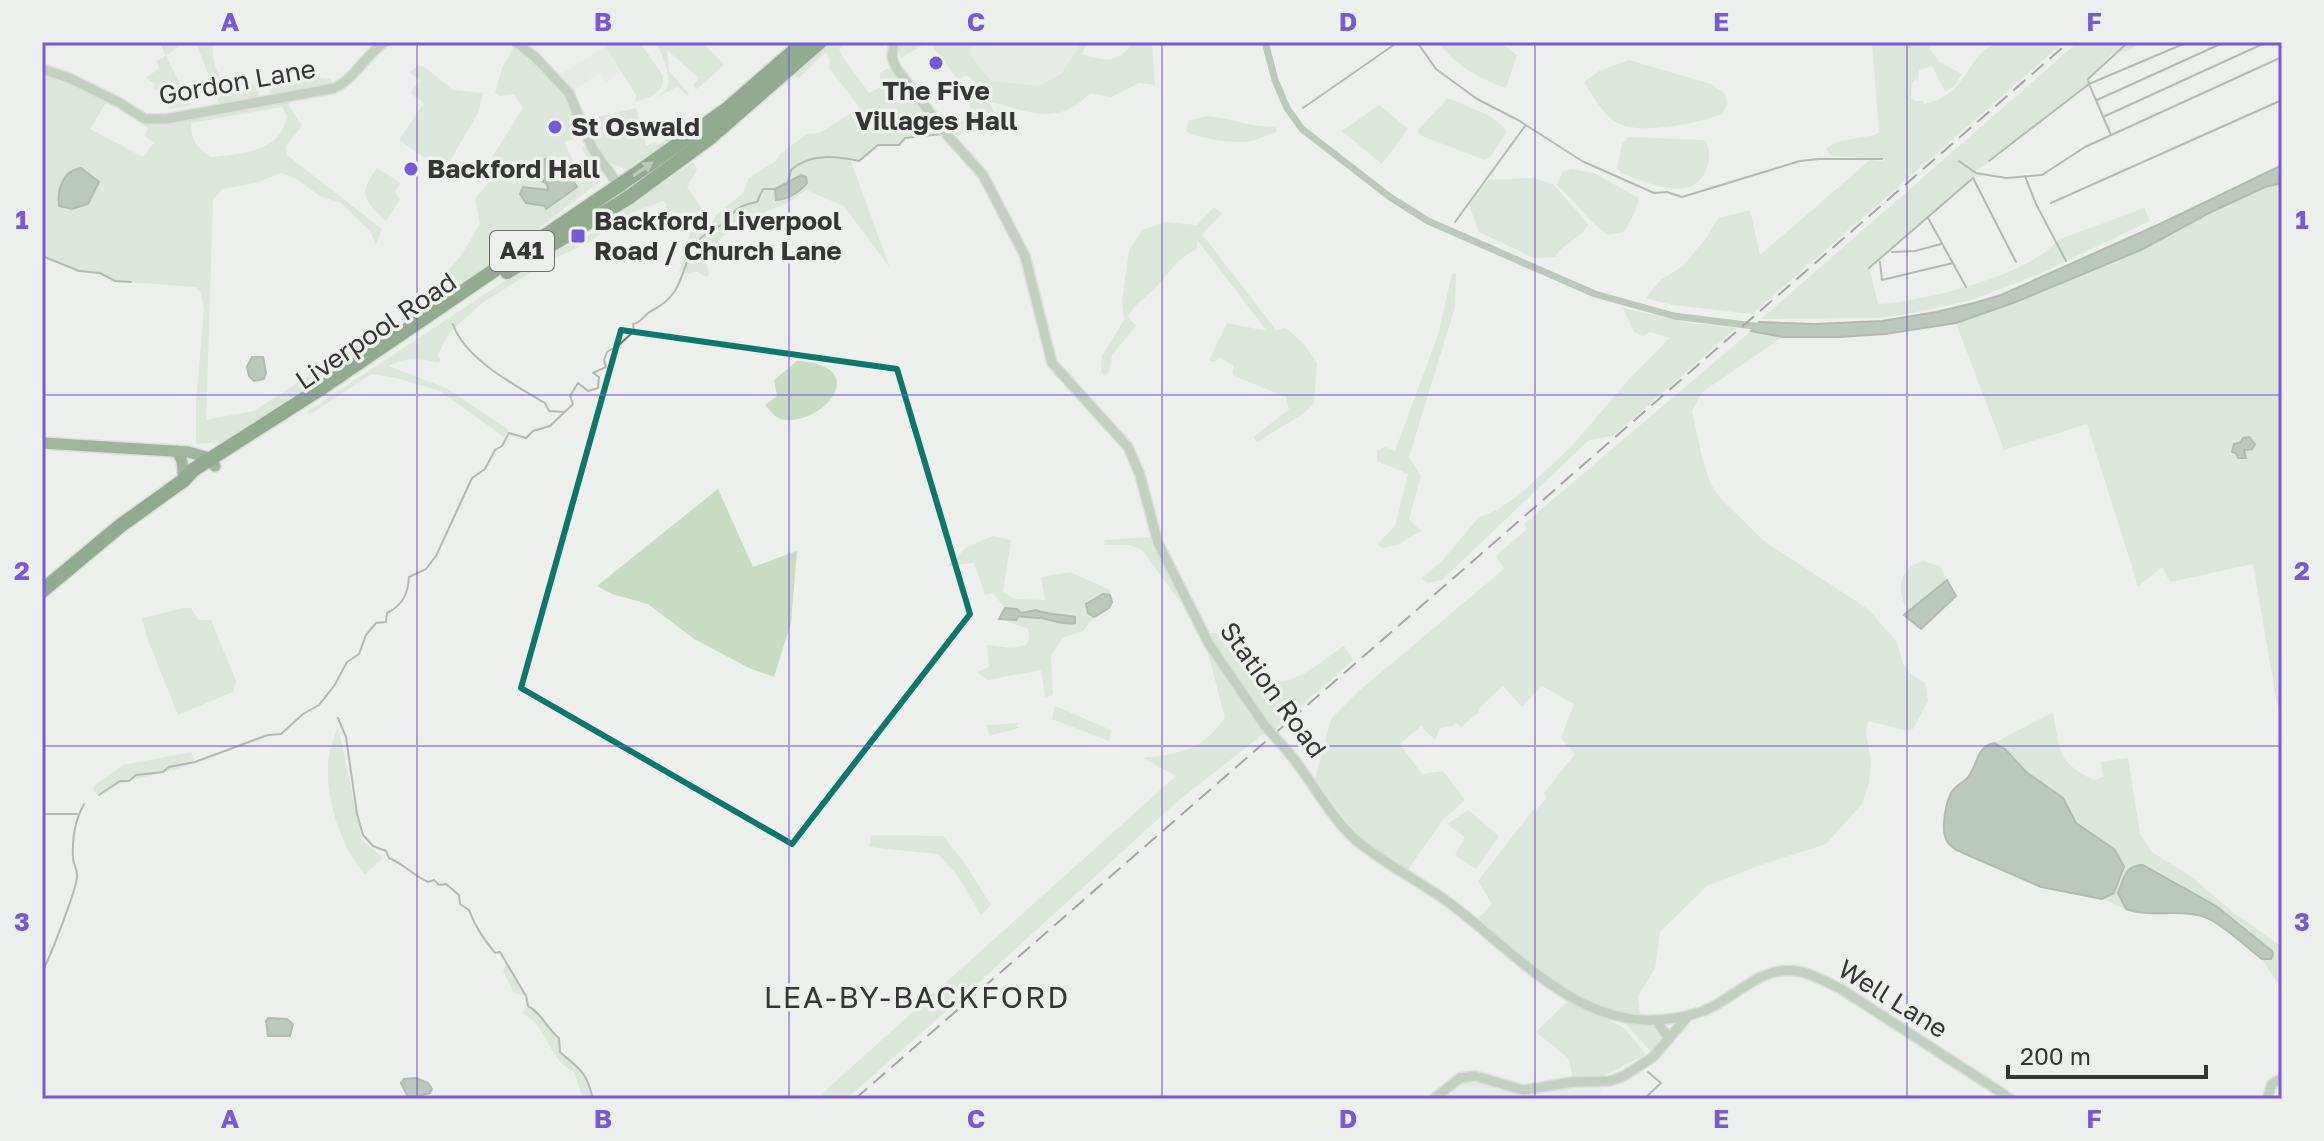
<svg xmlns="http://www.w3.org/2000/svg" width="2324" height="1141" viewBox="0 0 2324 1141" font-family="'Golos Text',sans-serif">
  <rect width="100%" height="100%" fill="#edefec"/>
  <!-- built -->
  <g fill="#dfe7de">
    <polygon points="970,42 1082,42 1061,74 1039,86 991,81 970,55 972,45"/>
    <polygon points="605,46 622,71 606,82 600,73 573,90 560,75"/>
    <polygon points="1479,1080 1524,1096 1559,1087 1598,1086 1602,1089 1597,1099 1447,1099 1463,1081"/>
  </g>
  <!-- green -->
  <g fill="#c7dcc3" fill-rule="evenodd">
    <polygon points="159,42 184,42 166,56 191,105 170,109 161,103 165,97 153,88 155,84 146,78 159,68 156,61 166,56"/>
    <path d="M196 42H213C210 61 220 86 238 93L251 88 252 83 259 91 258 100 220 106Z"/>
    <path d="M613 42H640L663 76C665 92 649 98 635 102L636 95 605 46Z"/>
    <path d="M654 42H702L724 65 697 89 693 85 699 78 667 50 669 71 689 94 687 96 678 86 656 98C659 95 664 92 667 88 672 80 662 49 654 42Z"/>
    <path d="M827 42H846L839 49 842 56 869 93 881 87 880 73 886 69H893L942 134 905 138 899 145H878L859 161 850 159 890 268 844 206 806 190 786 204 739 222 720 239 705 258 709 274 706 277 696 271 689 274 679 271 692 226 688 223 682 226 681 233 670 232C663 223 662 215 667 205L663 201 634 212 606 228 592 241 551 260 482 303 449 333 438 355 441 361 438 363C422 358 404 357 389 366L446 388 509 430 504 437 440 391 396 378 372 374 309 415 308 411 500 284 551 253 583 239 693 162 697 170 687 187 712 224 716 215 743 193 749 178 776 161 780 154 807 134 819 133 860 108 829 68 830 60 826 52 799 78 792 72ZM801 175 806 178 807 183 786 200 788 183Z"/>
    <polygon points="899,42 928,42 901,58 898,50"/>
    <path d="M929 42H970L972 45 970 55 991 81 1039 86 1061 74 1082 42H1088L1082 54C1102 61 1121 64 1132 42H1152L1155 85 1139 83 1111 97 1090 93C1058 127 1028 112 989 101L995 115 955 138 946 127 959 123 971 114 969 93 977 83 966 75 958 80Z"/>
    <path d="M1438 42H1499L1517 55 1506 88C1478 78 1456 66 1438 42Z"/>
    <path d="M1872 42H1933L1930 49 1939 62 1962 74 1954 86 1945 92 1932 66 1919 70 1918 81 1915 79 1912 82 1911 97 1915 101H1923L1924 104C1969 94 1964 59 1994 44 2006 37 2048 42 2064 42L1752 314 1673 305 1645 298 1661 280 1683 266 1707 237 1718 218 1750 210 1760 255 1870 160 1882 161 1886 159 1831 156 1826 148 1840 141 1875 135 1879 132Z"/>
    <path d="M2078 42H2143L2128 51 2114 52 2088 78 2089 84 1978 170H1975V173L1986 175 1973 178 1869 267 1878 304C1921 302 2030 275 2058 240L2144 208 2150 221 2041 273 1972 300 1907 314 1875 318 1761 319Z"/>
    <polygon points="515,45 526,54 569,98 582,136 564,142 574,162 586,157 582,147 586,147 604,173 604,178 485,270 441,297 436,293 436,284 460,257 480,224 475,198 492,179 489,162 523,108 514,94 499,96 495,93 502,68"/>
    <path d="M1629 60 1711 84 1725 94 1727 104 1722 114C1698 123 1647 134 1622 125 1604 118 1593 96 1584 82L1599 71Z"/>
    <polygon points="418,66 423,66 453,90 483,93 478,113 444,171 399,140 424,103 410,93 420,80 409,72"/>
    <path d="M42 74 107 101 90 129 143 157 154 143 144 135 148 128 139 122 289 99V106L302 126 286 146 287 155 382 229 376 244 370 231 341 203 320 196 296 179 281 173 255 183 222 189 213 201 206 420 254 411 358 343 384 321 391 331 226 442 196 444V403L204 309 201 293 195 287 115 281 100 273 79 271 42 256ZM282 107 287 116C281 152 242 154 211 157 196 148 191 139 191 123Z"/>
    <polygon points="293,75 330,79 334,84 273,95 263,84 273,84"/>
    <polygon points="1448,98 1488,115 1505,128 1506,133 1491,156 1485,160 1419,135 1418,130"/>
    <polygon points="1379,105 1408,129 1382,164 1342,131"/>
    <polygon points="636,108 646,146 654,143 658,145 674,134 682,135 662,151 653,153 634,167 625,169 608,162 598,149 586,122 589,119"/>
    <path d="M1206 116C1230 118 1251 127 1275 127L1277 130 1275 133C1266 134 1260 139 1251 141 1237 144 1200 139 1187 132L1188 121Z"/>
    <path d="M1628 137 1705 140C1711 151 1710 159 1706 170 1692 205 1647 182 1621 173L1617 168 1622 144Z"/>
    <path d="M377 168 401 183 395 192 400 199 386 221C363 198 358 196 377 168Z"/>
    <path d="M1571 169 1594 173 1639 198 1635 212 1624 232 1608 235C1588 221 1576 201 1557 185L1563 171Z"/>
    <path d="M1533 178 1553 184 1588 224C1582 238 1563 243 1555 257L1534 258 1479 232 1469 205 1487 180Z"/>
    <path d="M2282 183V714L2277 704 2253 564 2170 582 2162 567 2138 586 2087 424 2004 450 1956 323C2018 301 2079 277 2138 251 2186 229 2230 194 2282 183Z"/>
    <path d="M1214 207 1222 214 1202 234 1276 330 1286 328 1305 345 1317 363 1314 403 1303 414 1257 442 1254 437 1289 409 1286 397 1234 376 1232 374 1234 366 1220 357 1214 362 1209 361 1227 323 1267 331 1198 241 1196 250C1178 257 1172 270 1159 284 1148 296 1137 302 1128 316L1136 326 1112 355 1109 372 1105 376 1101 372 1102 356 1124 320 1122 302 1129 250 1142 230 1164 222 1197 225Z"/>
    <polygon points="1456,273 1455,307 1409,457 1421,476 1409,519 1421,531 1397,545 1382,548 1378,544 1395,526 1408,474 1377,461 1377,450 1385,447 1395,451 1438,335 1452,274"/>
    <polygon points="1623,308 1684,322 1736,328 1613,436 1589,440 1442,580 1427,583 1422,578 1442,561 1478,518 1497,510 1519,495 1571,447 1630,378 1670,338 1650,332 1643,336 1634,332"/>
    <path d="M1751 331 1783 337 1708 388 1701 394 1692 411 1702 457 1710 482 1720 498 1764 541 1868 609 1897 642 1903 664 1910 673 1925 683 1928 701 1913 729 1908 731 1868 721 1866 733 1871 761 1869 783 1862 804 1826 844 1766 863 1707 886 1660 932 1655 968 1638 997 1640 1015C1578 1009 1521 961 1479 918L1492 904 1478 881 1533 810 1535 811 1547 798 1544 793 1575 754 1561 738 1574 704 1542 686 1522 707 1503 686 1480 707 1479 712 1461 727 1456 722 1452 726 1440 728 1435 740 1421 726 1400 744 1422 774 1443 771 1465 800 1442 821 1407 871 1360 839 1315 779 1331 719 1360 690 1504 569 1496 556 1527 529 1524 524Z"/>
    <path d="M797 361C872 365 826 423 785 420 776 419 771 411 765 405L777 396 774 380Z"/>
    <polygon points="718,489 753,567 797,551 791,623 774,677 749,668 694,639 648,604 612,594 597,586"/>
    <path d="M993 536 1011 540 1003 592 1014 599 1045 600 1041 577 1070 572 1110 590V595C1101 594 1092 597 1086 604L1088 613 1094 617 1083 631 1063 638 1051 656 1053 695 1045 697 1041 670 988 680 977 672 989 667 987 645 1012 648 1026 645 1029 639 1028 629 1004 620H1016L1018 616 1045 617 1047 612 1021 613 1016 609 1005 608 993 593 985 595 974 563 948 566 967 547Z"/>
    <polygon points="1150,537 1181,603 1142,550 1129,545 1105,545 1104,540"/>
    <path d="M1923 561 1940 566 1947 580 1908 611C1896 591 1898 568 1923 561Z"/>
    <polygon points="183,608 191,608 198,620 211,620 236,681 233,692 178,715 146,635 142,618"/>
    <path d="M1211 633H1217L1235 659H1244C1252 665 1261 675 1269 679 1294 689 1325 658 1344 646L1353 660 1274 730 1222 659 1209 636Z"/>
    <path d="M1207 649 1266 732 1179 800 976 985 846 1099H816L1176 776 1143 758C1183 753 1200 751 1225 718Z"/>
    <polygon points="1055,706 1111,730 1109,741 1052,719"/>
    <path d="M2053 712C2060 750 2056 762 2094 780L2103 777 2101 762 2128 758 2140 834 2152 852 2193 878 2234 913 2278 944 2282 949V990L2262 959H2271V951L2216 906 2143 865 2118 892 2126 909 2102 899 2114 893 2124 867 2117 854 2104 841 2076 823 2063 798 2026 772 2005 749 1994 743Z"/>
    <polygon points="1019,723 1016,725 1019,728 989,736 987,725"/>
    <path d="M338 726 362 840 383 858 365 874C341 849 323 792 329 756 331 746 335 736 338 726Z"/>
    <path d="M191 752 195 762C163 777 128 775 99 795L93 791 94 786 123 765Z"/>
    <polygon points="1468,810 1499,836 1476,869 1455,855 1465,837 1447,824"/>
    <polygon points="872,835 943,836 965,864 991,905 981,915 957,875 938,854 869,847"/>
    <polygon points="507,963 526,995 526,996 514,993 503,971"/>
    <polygon points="1569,1000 1624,1028 1646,1054 1603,1076 1572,1076 1569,1059 1536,1032"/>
    <path d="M528 1006C542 1013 546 1028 559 1038L560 1052C580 1070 586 1070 593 1099H583L574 1072C545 1057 550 1026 521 1013Z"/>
    <polygon points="1625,1023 1651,1024 1659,1030 1661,1041 1651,1052"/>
  </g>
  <!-- water -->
  <g fill="#849980" stroke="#6c7b6a" stroke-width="2">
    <polygon points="551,158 562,164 577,187 546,209 545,206 526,203 520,194 523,187 548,190 547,184 538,179 535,170 545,159"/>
    <polygon points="2282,165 2282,183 2265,187 2209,213 2141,250 2013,303 1956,323 1885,334 1839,337 1783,337 1751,331 1759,322 1814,324 1882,321 1936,312 1974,303 2001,295 2162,223"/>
    <path d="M81 168 99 182 88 204 72 209 59 206C57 190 62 171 81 168Z"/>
    <path d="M801 175 806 177 807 183C801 191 787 200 776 200L775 189Z"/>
    <polygon points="252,357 263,357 266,373 264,379 254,381 249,376 247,367"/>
    <polygon points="2249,437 2255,444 2252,449 2244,450 2246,458 2238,458 2236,453 2232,452 2234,444 2241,442 2243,438"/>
    <polygon points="1947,580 1956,596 1921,629 1904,615"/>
    <polygon points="1103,594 1110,595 1112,602 1109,608 1094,617 1088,613 1086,604"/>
    <path d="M1005 608 1017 609 1021 613 1036 610C1046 615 1063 614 1075 617V623C1062 626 1052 619 1040 618 1032 617 1026 618 1019 616L1016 620 999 619Z"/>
    <path d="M1994 743 2005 749 2026 772 2063 798 2076 823 2114 849 2124 866 2114 893 2102 899 2041 887 1956 850C1953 847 1949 845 1947 841 1940 830 1946 800 1953 790 1957 785 1964 782 1968 777 1978 765 1976 747 1994 743Z"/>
    <path d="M2143 865 2216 906 2272 951 2273 955 2271 959H2262C2249 949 2221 923 2207 918 2181 908 2151 918 2126 909L2118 893C2125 877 2124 866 2143 865Z"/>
    <polygon points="268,1018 287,1019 293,1024 290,1036 268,1036 266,1021"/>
    <polygon points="416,1078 428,1083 432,1089 430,1093 409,1099 401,1083 404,1079"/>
  </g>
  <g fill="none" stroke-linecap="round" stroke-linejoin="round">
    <!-- stream -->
    <g stroke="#6c7b6a" stroke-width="2">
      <polyline points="1417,42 1436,69 1477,99 1518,120 1582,161 1654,193 1667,192 1682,197 1800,161 1819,159 1882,159"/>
      <polyline points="2097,100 2225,42"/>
      <polyline points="1303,108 1398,42"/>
      <polyline points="2103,117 2267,42"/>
      <polyline points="2111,135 2089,84 2188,42"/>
      <polyline points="1959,161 1976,173 2006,178 2042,175 2085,147 2282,57"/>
      <polyline points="1989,161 2089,84 2088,79 2124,46"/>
      <polyline points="2025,176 2036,204 2066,261"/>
      <polyline points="2051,203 2282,100"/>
      <polyline points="1928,218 1966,287"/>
      <polyline points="1455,222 1525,126"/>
      <polyline points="1892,252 1915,251 1941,244"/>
      <polyline points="42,256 79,271 100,273 115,281 131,282"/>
      <polyline points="1880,262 1882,280 1953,263"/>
      <polyline points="1869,268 1973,178 2016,262"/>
      <path d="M453 324C464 358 514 385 545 403L549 411 564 412"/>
      <path d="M338 718 346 737 357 814 363 835 373 846 386 851 389 858C404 864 414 876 428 882L434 880 439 885 446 884 459 895 460 904 469 910C475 927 484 939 495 953L500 952 526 996 528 1006C542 1013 546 1028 559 1038L560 1052C580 1070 586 1070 593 1099"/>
      <path d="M99 795 120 781H129L136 775 163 772 169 767 195 762 268 735 281 734 303 714 319 705 334 686 347 662 359 654 366 635 376 623 386 622 387 613C403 605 408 594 409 577L426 569 436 556 472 478 485 469 495 450 502 446 509 433 526 438 533 431 550 426 573 404 570 396 578 383 588 391 598 388 599 377 593 373 606 367 604 360 607 352 619 345 634 331 633 324C643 322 644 314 653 310 688 292 679 263 700 239 707 231 719 228 726 221 734 210 742 204 757 202L763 189H775L788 183 791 170C810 153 835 156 859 161L878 145H899L905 138 942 134"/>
      <polyline points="42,814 77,814"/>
      <path d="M42 971C48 964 77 887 77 877 78 871 74 865 73 859 72 841 75 820 84 804"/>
      <polyline points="1644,1099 1661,1083 1648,1072"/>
    </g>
    <!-- canal -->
    <polyline stroke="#849980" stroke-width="7" points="1265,42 1275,80 1287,108 1302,129 1390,197 1428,221 1595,294 1674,316 1762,327"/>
    <defs>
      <g id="minor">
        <polyline points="516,42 535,57 569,93 592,148 628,198"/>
        <polyline points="894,42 892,57 896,68 948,136 983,175 1025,256 1052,363 1128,447 1140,475 1158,543 1209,644 1265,726"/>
        <path d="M42 69 69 78 118 102 145 119H166L335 88C356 77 365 55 385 42"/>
        <path d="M1290 754C1310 779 1334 822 1357 841 1385 864 1419 881 1448 902 1510 947 1573 1024 1655 1020 1675 1019 1697 1015 1714 1006 1741 992 1763 966 1796 971 1812 973 1826 982 1841 989L2011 1099"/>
        <polyline points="1656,1020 1669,1039"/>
        <polyline points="1434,1099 1460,1078 1475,1076 1523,1090 1573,1082 1610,1081 1624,1076 1653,1057 1689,1015"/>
        <polyline points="2267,1099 2272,1084 2282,1078"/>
      </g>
      <g id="major">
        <polyline points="42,443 188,452 206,457 215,466"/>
        <polyline points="177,451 182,461 184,480"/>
      </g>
      <g id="highway">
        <polyline points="507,272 628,198 711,137 820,42"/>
        <polyline points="42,591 120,526 184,480 193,470 323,387 640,171 727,109 804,42"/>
      </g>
    </defs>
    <!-- minor casing -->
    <use href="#minor" stroke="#c8cac7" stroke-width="12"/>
    <!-- major casing -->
    <use href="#major" stroke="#c8cac7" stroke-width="14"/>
    <!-- highway casing -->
    <use href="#highway" stroke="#c8cac7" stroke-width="17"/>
    <!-- minor -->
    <use href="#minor" stroke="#91a88d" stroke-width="9"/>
    <!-- major -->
    <use href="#major" stroke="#436d3c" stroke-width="11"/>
    <!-- highway -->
    <use href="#highway" stroke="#25571d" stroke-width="14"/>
    <!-- rail -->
    <polyline stroke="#4c4d4c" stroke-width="2" stroke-dasharray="16 8" stroke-linecap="butt" points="855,1099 2069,42"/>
    <defs>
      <polyline id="minor-bridge" points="1265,726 1290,754"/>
    </defs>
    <!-- minor-bridge casing -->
    <use href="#minor-bridge" stroke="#c8cac7" stroke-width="12" stroke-linecap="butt"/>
    <!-- minor-bridge -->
    <use href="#minor-bridge" stroke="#91a88d" stroke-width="9"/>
  </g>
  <!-- one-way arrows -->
  <defs><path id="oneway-solid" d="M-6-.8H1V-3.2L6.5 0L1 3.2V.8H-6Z" transform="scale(2)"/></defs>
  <use fill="#7f9b7a" href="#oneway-solid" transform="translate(643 169) rotate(-35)"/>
  <!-- marked area -->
  <path d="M0 0H2324V1141H0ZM621 330 897 369 970 614 792 844 521 688Z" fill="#edefec" fill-opacity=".55" fill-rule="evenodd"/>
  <path fill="none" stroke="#0f766e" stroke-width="6" stroke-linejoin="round" d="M621 330 897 369 970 614 792 844 521 688Z"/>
  <!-- grid -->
  <path fill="none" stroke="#785ad4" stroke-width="2" stroke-opacity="0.55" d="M417 42V1099M789 42V1099M1162 42V1099M1535 42V1099M1907 42V1099M42 395H2282M42 746H2282"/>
  <!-- markers -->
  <g fill="#785ad4" stroke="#edefec" stroke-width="3">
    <circle cx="936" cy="63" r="8"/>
    <circle cx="555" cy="127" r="8"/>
    <circle cx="411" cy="169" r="8"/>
    <rect x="570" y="228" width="16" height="16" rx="4"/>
  </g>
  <g text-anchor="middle" stroke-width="7" stroke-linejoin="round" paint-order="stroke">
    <!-- shield labels -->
    <rect fill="#edefec" stroke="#6c6e6c" stroke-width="2" x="490" y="231" width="64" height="40" rx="6"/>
    <g font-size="24" font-weight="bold" fill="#353635">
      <text x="522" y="259">A41</text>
    </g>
    <!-- street labels -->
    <g font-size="26" fill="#353635" stroke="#edefec">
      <text transform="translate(237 82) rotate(-10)" y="9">Gordon Lane</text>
      <text transform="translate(376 331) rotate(-34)" y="9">Liverpool Road</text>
      <text transform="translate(1273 690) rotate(54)" y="9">Station Road</text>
      <text transform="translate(1893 999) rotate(32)" y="9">Well Lane</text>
    </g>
    <!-- poi labels -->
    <g font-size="26" font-weight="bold" fill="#353635" stroke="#edefec" text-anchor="start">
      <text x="936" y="100" text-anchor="middle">The Five<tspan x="936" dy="30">Villages Hall</tspan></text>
      <text x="571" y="136">St Oswald</text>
      <text x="427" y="178">Backford Hall</text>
      <text x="594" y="230">Backford, Liverpool<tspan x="594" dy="30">Road / Church Lane</tspan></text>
    </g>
    <!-- quarter labels -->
    <g font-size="30" letter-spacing="2" fill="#353635" stroke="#edefec">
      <text x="917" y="1008">LEA-BY-BACKFORD</text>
    </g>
  </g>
  <!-- border -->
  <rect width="2324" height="1141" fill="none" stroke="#edefec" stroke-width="88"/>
  <!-- scale -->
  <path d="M2008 1065v12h198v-12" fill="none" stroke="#353635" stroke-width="4"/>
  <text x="2020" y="1065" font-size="24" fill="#353635" stroke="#edefec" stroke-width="6" paint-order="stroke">200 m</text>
  <rect x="44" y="44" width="2236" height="1053" fill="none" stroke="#785ad4" stroke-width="3"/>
  <g font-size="26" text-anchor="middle" font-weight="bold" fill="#785ad4">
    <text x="230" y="31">A</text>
    <text x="603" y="31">B</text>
    <text x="976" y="31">C</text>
    <text x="1348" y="31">D</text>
    <text x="1721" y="31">E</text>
    <text x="2094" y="31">F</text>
    <text x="22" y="229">1</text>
    <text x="2302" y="229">1</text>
    <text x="22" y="580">2</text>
    <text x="2302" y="580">2</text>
    <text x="22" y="931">3</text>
    <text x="2302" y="931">3</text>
    <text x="230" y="1128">A</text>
    <text x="603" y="1128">B</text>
    <text x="976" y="1128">C</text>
    <text x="1348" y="1128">D</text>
    <text x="1721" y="1128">E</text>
    <text x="2094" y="1128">F</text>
  </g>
</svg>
